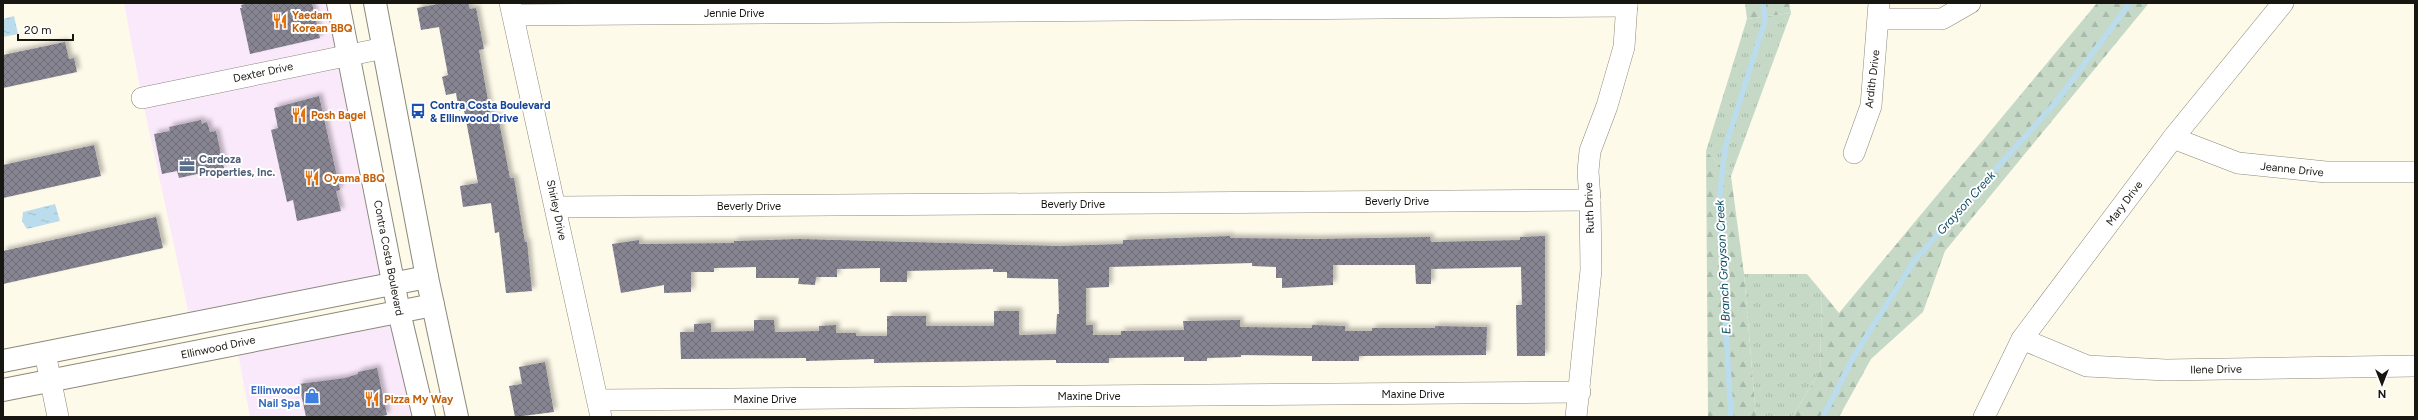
<svg xmlns="http://www.w3.org/2000/svg" width="2418" height="420" viewBox="0 0 2418 420" font-family="Figtree,sans-serif">
  <defs>
    <pattern id="grass-tufts" width="24" height="20" patternUnits="userSpaceOnUse"><rect width="24" height="20" fill="#c5d9c6"/><path d="M3 7l-1-3M5 7V3M7 7l1-3M15 17l-1-3M17 17v-4M19 17l1-3" fill="none" stroke="#a8baa9"/></pattern>
    <pattern id="forest-firs" width="22" height="20" patternUnits="userSpaceOnUse"><rect width="22" height="20" fill="#c5d9c6"/><path d="M5 1l3.5 6h-7zM16 11l3.5 6h-7z" fill="#a8baa9"/></pattern>
    <pattern id="water-ripples" width="26" height="14" patternUnits="userSpaceOnUse"><rect width="26" height="14" fill="#bbdcec"/><path d="M2 4q2-2 4 0t4 0M15 11q2-2 4 0t4 0" fill="none" stroke="#a0bcc9"/></pattern>
    <pattern id="building-cross-hatch" width="8" height="8" patternUnits="userSpaceOnUse"><rect width="8" height="8" fill="#888593"/><path d="M0 0l8 8M0 8l8-8" fill="none" stroke="#6e6c77"/></pattern>
    <filter id="shadow"><feDropShadow dx="3.5" dy="-3.5" stdDeviation="2" flood-color="#0004"/></filter>
  </defs>
  <rect width="100%" height="100%" fill="#fefaea"/>
  <!-- commercial -->
  <g fill="#fae9fb">
    <polygon points="124,3 338,3 393,283 191,324 142,98"/>
    <polygon points="399,312 424,417 250,417 236,343"/>
  </g>
  <!-- grass -->
  <g fill="url(#grass-tufts)">
    <polygon points="1791,13 1731,176 1706,151 1747,19"/>
    <polygon points="1744,274 1807,274 1822,292 1820,371 1792,417 1756,417"/>
  </g>
  <!-- forest -->
  <g fill="url(#forest-firs)">
    <polygon points="1745,3 1789,3 1791,13 1747,19"/>
    <polygon points="2097,3 2149,3 1945,251 1923,312 1871,359 1839,417 1792,417 1820,371 1822,292 1839,313"/>
    <polygon points="1706,151 1731,176 1744,274 1756,417 1708,417"/>
  </g>
  <!-- water -->
  <g fill="url(#water-ripples)">
    <polygon points="14,16 18,34 3,37 3,19"/>
    <polygon points="55,204 60,221 27,229 22,221 23,212"/>
  </g>
  <g fill="none" stroke-linecap="round" stroke-linejoin="round">
    <!-- stream -->
    <g stroke="#bbdcec" stroke-width="5.5">
      <polyline points="1731,417 1719,202 1725,148 1765,21 1763,3"/>
      <polyline points="1823,417 1854,356 1914,261 2056,102 2130,3"/>
    </g>
  </g>
  <!-- building -->
  <g fill="url(#building-cross-hatch)" filter="url(#shadow)">
    <polygon points="250,3 312,3 320,38 250,54 240,8 242,8 241,5"/>
    <polygon points="443,3 468,3 470,9 476,8 484,49 479,50 491,117 498,116 510,178 514,178 525,242 527,242 532,291 506,293 499,232 495,233 491,203 463,207 460,186 478,183 464,110 459,111 456,93 446,95 442,77 448,75 439,27 421,30 417,8"/>
    <polygon points="65,42 69,59 74,58 77,72 3,88 3,55"/>
    <polygon points="319,96 340,190 336,191 341,211 297,221 293,200 287,202 271,130 278,128 274,108"/>
    <polygon points="201,120 202,124 207,122 210,132 216,131 224,168 179,178 177,171 162,174 154,134 170,131 169,127"/>
    <polygon points="94,145 101,176 3,198 3,165"/>
    <polygon points="156,217 163,248 3,284 3,251"/>
    <polygon points="1230,236 1230,238 1315,239 1430,237 1431,242 1520,240 1520,237 1545,236 1545,356 1517,356 1516,305 1522,305 1521,267 1431,269 1431,284 1416,284 1415,265 1333,265 1333,285 1282,288 1282,278 1276,278 1276,267 1252,266 1252,263 1109,267 1109,287 1086,288 1086,325 1093,325 1093,335 1121,335 1121,331 1184,330 1183,321 1240,320 1240,327 1312,328 1312,325 1345,326 1345,331 1372,331 1372,328 1435,328 1435,326 1487,327 1486,355 1359,356 1359,361 1312,361 1312,356 1241,355 1241,357 1207,358 1207,361 1184,361 1184,357 1109,358 1109,363 1056,363 1056,360 874,363 874,359 806,361 806,358 681,359 680,332 694,332 694,324 711,323 711,332 754,331 754,320 774,320 775,332 819,331 819,326 836,325 836,333 856,333 856,336 887,336 887,316 926,316 926,326 994,326 994,311 1019,311 1019,335 1056,334 1057,314 1059,314 1058,279 1007,278 1007,272 993,272 993,269 907,271 907,282 880,282 880,268 837,269 837,277 816,277 815,285 798,284 799,278 756,278 756,267 714,268 714,272 691,272 691,292 664,293 664,285 621,293 612,244 639,240 639,244 734,243 734,241 799,239 1058,246 1123,244 1123,240"/>
    <polygon points="545,362 554,412 515,417 509,386 522,384 519,367"/>
    <polygon points="377,368 387,415 377,417 306,417 299,384 345,378 358,374 358,372"/>
  </g>
  <g fill="none" stroke-linecap="round" stroke-linejoin="round">
    <defs>
      <g id="minor">
        <polyline points="510,3 601,417"/>
        <polyline points="513,15 1627,6"/>
        <polyline points="1879,19 1942,19 1970,3"/>
        <polyline points="142,98 384,48"/>
        <polyline points="2173,138 2238,163 2326,172 2415,172"/>
        <polyline points="1854,153 1871,106 1879,3"/>
        <polyline points="556,207 1590,200"/>
        <polyline points="2022,339 2087,366 2166,370 2415,366"/>
        <polyline points="45,353 58,417"/>
        <polyline points="598,400 1580,392"/>
        <polyline points="1576,417 1591,270 1590,200 1588,171 1590,151 1607,106 1624,47 1627,3"/>
        <polyline points="1984,417 2022,339 2173,138 2283,3"/>
      </g>
      <g id="tertiary">
        <polyline points="3,361 427,277"/>
        <polyline points="3,390 433,305"/>
      </g>
      <g id="secondary">
        <polyline points="338,3 399,312 424,417"/>
        <polyline points="375,3 427,277 457,417"/>
      </g>
    </defs>
    <!-- minor casing -->
    <use href="#minor" stroke="#8c897b" stroke-width="22"/>
    <!-- tertiary casing -->
    <use href="#tertiary" stroke="#8c897b" stroke-width="24"/>
    <!-- secondary casing -->
    <use href="#secondary" stroke="#8c897b" stroke-width="24"/>
    <!-- minor -->
    <use href="#minor" stroke="#fff" stroke-width="21"/>
    <!-- tertiary -->
    <use href="#tertiary" stroke="#fff" stroke-width="22"/>
    <!-- secondary -->
    <use href="#secondary" stroke="#fff" stroke-width="22"/>
  </g>
  <!-- icons -->
  <defs>
    <symbol id="restaurant-bare" viewBox="-9 -9 18 18"><path d="M-5-6h1v4h1v-4h1v4h1v-4h1v5L-1.5 .5V6h-2V.5L-5-1ZM5-6V6H3V1.5H1.5Q1.5-4 5-6Z" fill="#e8710a" stroke="#fff" stroke-width="2.5" paint-order="stroke"/></symbol>
    <symbol id="bus-bare" viewBox="-9 -9 18 18"><path d="M-5-6H5V4H4V6H2V4H-2V6H-4V4H-5ZM-3.5-4V0h7V-4ZM-3.5 1.2v1.5H-2V1.2ZM2 1.2v1.5H3.5V1.2Z" fill="#1a4fb4" stroke="#fff" stroke-width="2.5" paint-order="stroke"/></symbol>
    <symbol id="office-bare" viewBox="-9 -9 18 18"><path d="M-6-3h4V-5.5h4V-3h4V5H-6ZM-1-4.5V-3h2v-1.5ZM-6 0V1H6V0Z" fill="#5c6f8a" stroke="#fff" stroke-width="2.5" paint-order="stroke"/></symbol>
    <symbol id="shop-bare" viewBox="-9 -9 18 18"><path d="M-5-2.5h2.3a2.7 3.5 0 0 1 5.4 0H5L5.5 6h-11ZM-1.5-2.5h3a1.5 2.3 0 0 0-3 0Z" fill="#3f7fe0" stroke="#fff" stroke-width="2.5" paint-order="stroke"/></symbol>
  </defs>
  <g fill-rule="evenodd">
    <use href="#restaurant-bare" x="269" y="10" width="22" height="22"/>
    <use href="#bus-bare" x="407" y="100" width="22" height="22"/>
    <use href="#restaurant-bare" x="288" y="104" width="22" height="22"/>
    <use href="#office-bare" x="176" y="154" width="22" height="22"/>
    <use href="#restaurant-bare" x="301" y="167" width="22" height="22"/>
    <use href="#shop-bare" x="301" y="385" width="22" height="22"/>
    <use href="#restaurant-bare" x="361" y="388" width="22" height="22"/>
  </g>
  <g text-anchor="middle" stroke-width="4" stroke-linejoin="round" paint-order="stroke">
    <!-- street labels -->
    <g font-size="11" fill="#181611" stroke="#fff">
      <text x="734" y="17">Jennie Drive</text>
      <text transform="translate(263 72) rotate(-12)" y="4">Dexter Drive</text>
      <text transform="translate(1872 79) rotate(-83)" y="4">Ardith Drive</text>
      <text transform="translate(2292 169) rotate(6)" y="4">Jeanne Drive</text>
      <text x="1397" y="205">Beverly Drive</text>
      <text transform="translate(2124 203) rotate(-53)" y="4">Mary Drive</text>
      <text x="1073" y="208">Beverly Drive</text>
      <text x="749" y="210">Beverly Drive</text>
      <text transform="translate(1589 208) rotate(-92)" y="4">Ruth Drive</text>
      <text transform="translate(557 210) rotate(78)" y="4">Shirley Drive</text>
      <text transform="translate(389 258) rotate(79)" y="4">Contra Costa Boulevard</text>
      <text transform="translate(218 347) rotate(-12)" y="4">Ellinwood Drive</text>
      <text transform="translate(2216 369) rotate(-1)" y="4">Ilene Drive</text>
      <text x="1413" y="398">Maxine Drive</text>
      <text x="1089" y="400">Maxine Drive</text>
      <text x="765" y="403">Maxine Drive</text>
    </g>
    <!-- food labels -->
    <g font-size="11" font-weight="bold" fill="#c56008" stroke="#fff" text-anchor="start">
      <text x="292" y="19">Yaedam<tspan x="292" dy="13">Korean BBQ</tspan></text>
      <text x="311" y="119">Posh Bagel</text>
      <text x="324" y="182">Oyama BBQ</text>
      <text x="384" y="403">Pizza My Way</text>
    </g>
    <!-- transit labels -->
    <g font-size="11" font-weight="bold" fill="#164399" stroke="#fff" text-anchor="start">
      <text x="430" y="109">Contra Costa Boulevard<tspan x="430" dy="13">&amp; Ellinwood Drive</tspan></text>
    </g>
    <!-- service labels -->
    <g font-size="11" font-weight="bold" fill="#4e5e75" stroke="#fff" text-anchor="start">
      <text x="199" y="163">Cardoza<tspan x="199" dy="13">Properties, Inc.</tspan></text>
    </g>
    <!-- shop labels -->
    <g font-size="11" font-weight="bold" fill="#366cbe" stroke="#fff" text-anchor="end">
      <text x="300" y="394">Ellinwood<tspan x="300" dy="13">Nail Spa</tspan></text>
    </g>
    <!-- water labels -->
    <g font-size="12" font-style="italic" fill="#0a4c63" stroke="#fff">
      <text transform="translate(1966 203) rotate(-48)" y="4">Grayson Creek</text>
      <text transform="translate(1723 267) rotate(-93)" y="4">E. Branch Grayson Creek</text>
    </g>
  </g>
  <!-- border -->
  <rect width="2418" height="420" fill="none" stroke="#181611" stroke-width="8"/>
  <!-- north arrow -->
  <g transform="translate(2382 384) rotate(180)" stroke="#ffffff" stroke-width="3" paint-order="stroke">
  <path d="M0-3L7 15L0 10L-7 15Z" fill="#181611"/>
  <text y="-6" font-size="11" font-weight="bold" text-anchor="middle" fill="#181611">N</text>
  </g>
  <!-- scale -->
  <path d="M18 34v6h55v-6" fill="none" stroke="#181611" stroke-width="2"/>
  <text x="24" y="34" font-size="12" fill="#181611" stroke="#ffffff" stroke-width="3" paint-order="stroke">20 m</text>
</svg>
